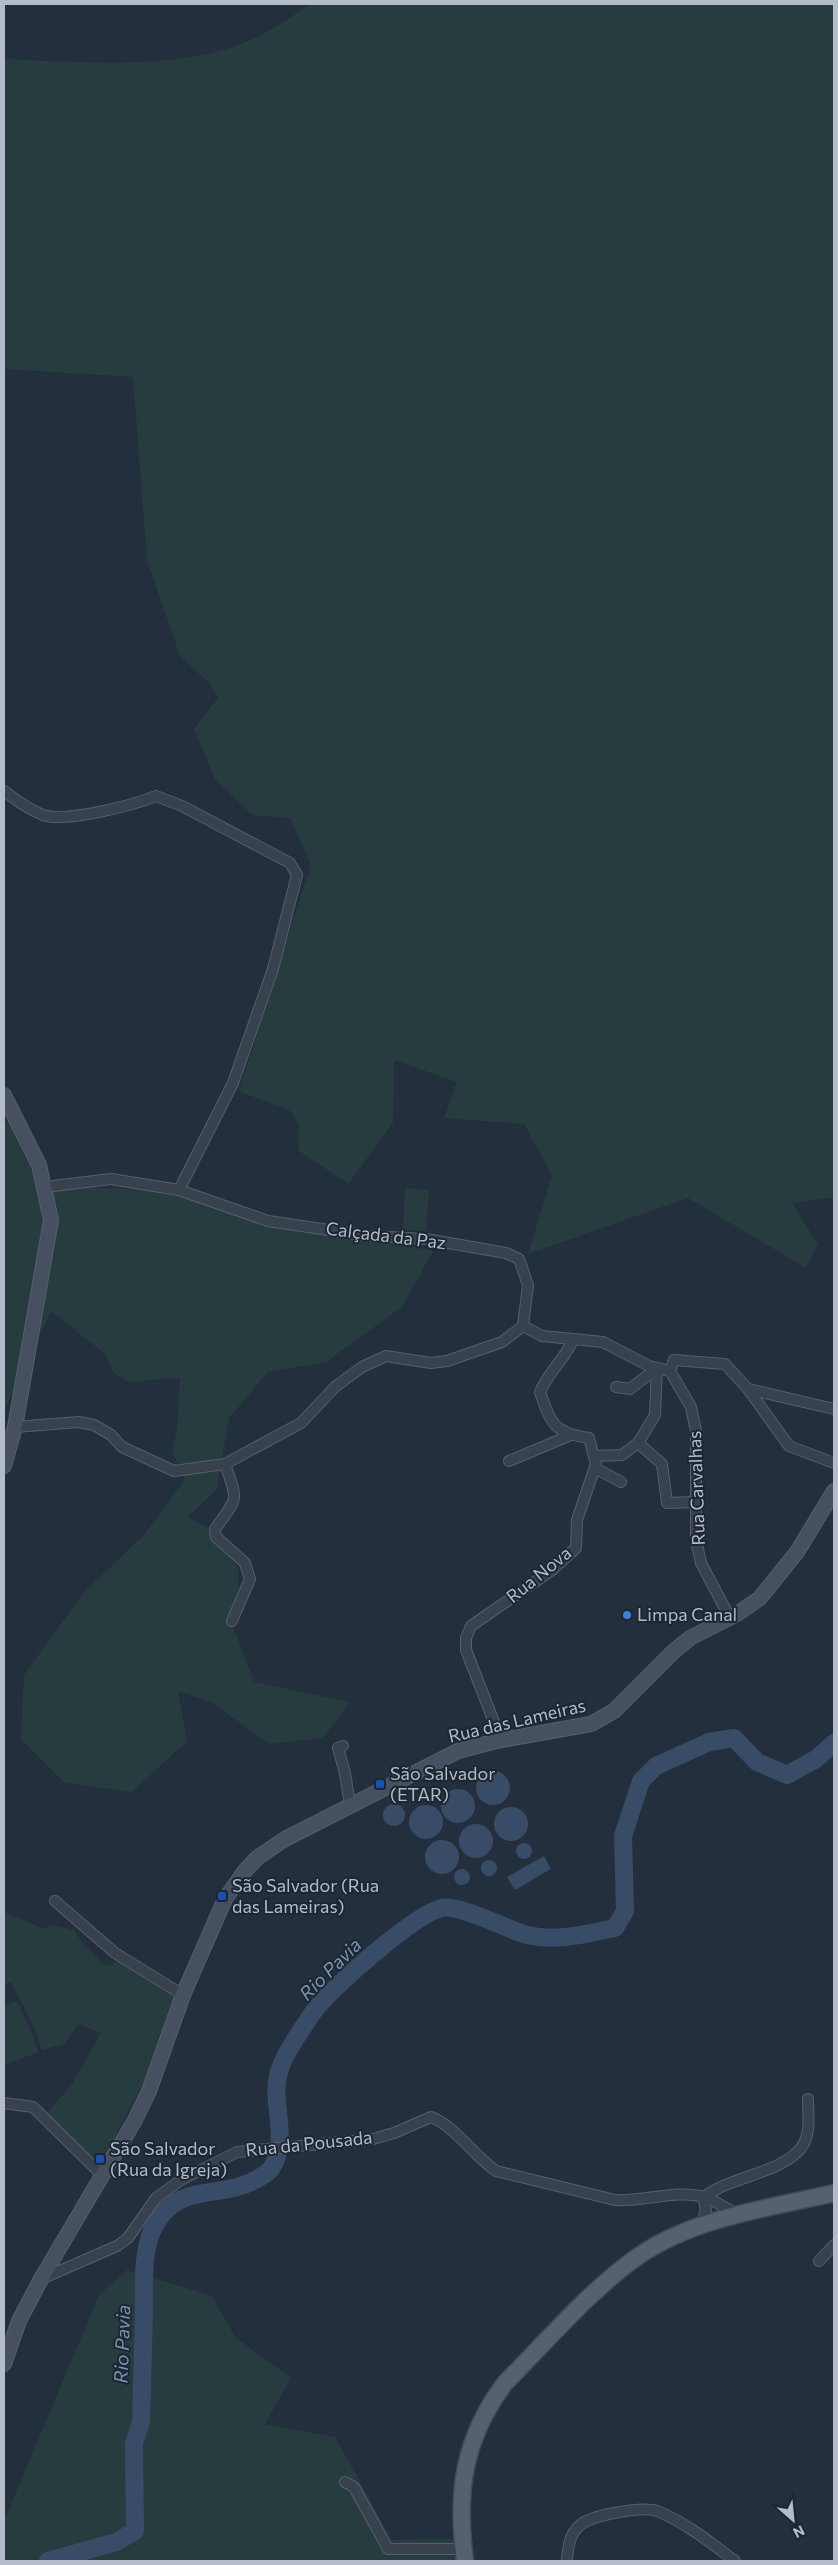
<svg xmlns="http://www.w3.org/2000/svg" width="838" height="2565" viewBox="0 0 838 2565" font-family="Commissioner,sans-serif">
  <rect width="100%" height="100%" fill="#242f3e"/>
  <!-- green -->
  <g fill="#263c3f">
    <path d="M309 4H834V1195L831 1198 792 1203 818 1244 806 1268 688 1198 528 1254 552 1175 524 1124 444 1118 457 1082 394 1060 393 1123 348 1184 299 1151V1124L290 1111 239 1091 311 865 290 818 252 815 215 779 194 729 218 698 210 684 180 656 147 560 133 377 4 369V59C81 62 184 72 255 38 274 29 292 17 309 4Z"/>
    <polygon points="12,1119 45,1187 145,1189 433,1251 402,1307 326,1362 268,1372 229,1418 217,1489 188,1517 206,1527 238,1568 239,1586 234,1629 254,1682 350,1702 323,1738 269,1744 211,1702 178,1691 187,1741 132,1792 65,1783 21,1739 24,1675 84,1592 144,1535 185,1479 172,1451 177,1430 180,1377 129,1382 114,1373 104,1353 51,1311 4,1411 4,1123"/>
    <polygon points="405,1188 429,1190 426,1231 403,1230"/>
    <polygon points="4,1912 45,1929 53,1925 74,1930 84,1945 106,1966 119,1961 176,1998 154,2062 104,2157 94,2159 47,2113 73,2083 101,2033 78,2024 64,2044 42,2050 35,2029 11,1982 4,1984"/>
    <polygon points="18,2001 39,2052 4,2065 4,2006"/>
    <polygon points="127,2270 212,2296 235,2337 291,2378 265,2424 335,2437 392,2540 455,2539 457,2561 4,2561 4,2521 99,2295"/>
  </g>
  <!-- water -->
  <g fill="#394c67">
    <circle cx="493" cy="1788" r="17"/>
    <circle cx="458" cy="1806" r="17"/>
    <circle cx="394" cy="1815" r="11"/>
    <circle cx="426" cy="1822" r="17"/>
    <circle cx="511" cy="1824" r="17"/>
    <circle cx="476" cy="1841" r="17"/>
    <circle cx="442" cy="1857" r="17"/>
    <circle cx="524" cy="1851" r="8"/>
    <polygon points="544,1856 551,1869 515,1890 507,1877"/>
    <circle cx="489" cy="1868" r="8"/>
    <circle cx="462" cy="1877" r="8"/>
  </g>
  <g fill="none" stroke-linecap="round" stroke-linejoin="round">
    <!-- river -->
    <path stroke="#394c67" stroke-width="18" d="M48 2561 116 2542 135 2531 134 2443 141 2422C142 2385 143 2348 144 2311 144 2286 142 2255 152 2231 176 2179 219 2201 257 2179 262 2176 268 2173 271 2169 292 2137 267 2100 281 2066 286 2052 305 2024 314 2011 332 1987 415 1914 442 1908 460 1904 508 1930 527 1935 557 1942 585 1934 615 1928L625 1911 623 1836 641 1781 656 1766 709 1742 734 1738 757 1762 787 1775 816 1759 834 1743"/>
    <defs>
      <g id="street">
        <path d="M4 791C16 800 28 809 43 815 65 823 134 805 156 796L182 806 290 863 297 875 273 969 233 1083 179 1190"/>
        <polyline points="45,1187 111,1179 179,1190 268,1221 369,1236 426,1239 506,1253 519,1259 528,1285 523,1326 542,1336 603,1342 649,1366 670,1371 691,1407 696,1431 696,1540 701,1563 730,1618"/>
        <polyline points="670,1371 674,1360 725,1364 748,1389 789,1446 834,1463"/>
        <polyline points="616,1387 630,1389 657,1368"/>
        <polyline points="748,1389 834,1409"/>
        <polyline points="15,1427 79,1422 94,1425 111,1435 122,1447 174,1471 225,1464 301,1423 335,1387 362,1367 386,1356 431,1363 447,1361 502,1342 523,1326"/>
        <polyline points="638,1443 662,1464 667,1503 696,1502"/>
        <polyline points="594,1456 622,1455 638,1443 655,1415 657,1368"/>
        <polyline points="509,1461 571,1435"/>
        <path d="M225 1464C238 1502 239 1496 215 1529L216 1537 245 1563 250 1579 232 1621"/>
        <polyline points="595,1468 621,1482"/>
        <path d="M501 1740 466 1650V1638L471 1626 552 1570 576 1548 577 1520 596 1464 589 1438C554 1433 551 1424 540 1392 549 1371 564 1360 573 1340"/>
        <polyline points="343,1746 338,1748 345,1773 350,1805"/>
        <polyline points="55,1901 115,1953 183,1995"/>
        <polyline points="4,2103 33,2107 102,2175"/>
        <path d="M703 2197C711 2192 719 2187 728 2184 749 2175 791 2166 803 2145 811 2132 808 2113 808 2099"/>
        <polyline points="701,2226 706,2210 703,2197"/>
        <polyline points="819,2261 834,2245"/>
        <path d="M41 2279 117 2246 128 2238 156 2198 181 2180 237 2152 373 2139 394 2133 431 2117C454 2125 474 2156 496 2171L615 2200C644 2202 677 2189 704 2197 718 2201 726 2210 739 2214"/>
        <polyline points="345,2482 354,2487 388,2549 464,2549"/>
        <path d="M567 2561C568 2548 569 2535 579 2526 590 2515 643 2506 657 2511 685 2522 711 2543 735 2561"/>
      </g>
      <g id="secondary">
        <polyline points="4,1095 39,1165 51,1220 15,1427 4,1466"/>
        <polyline points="4,2364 19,2321 41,2279 135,2120 149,2091 183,1995 225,1899 244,1872 257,1858 285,1839 458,1751 501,1740 591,1724 614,1711 674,1651 690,1638 737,1614 760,1598 797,1552 834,1491"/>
      </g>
      <path id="primary" d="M465 2561C456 2493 463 2439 505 2383 546 2342 593 2287 640 2255 696 2217 770 2208 834 2193"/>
    </defs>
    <!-- street casing -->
    <use href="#street" stroke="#565f6c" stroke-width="12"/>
    <!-- secondary casing -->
    <use href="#secondary" stroke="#565f6c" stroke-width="16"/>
    <!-- primary casing -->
    <use href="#primary" stroke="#414a57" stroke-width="19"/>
    <!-- street -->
    <use href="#street" stroke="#38414e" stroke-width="10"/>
    <!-- secondary -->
    <use href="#secondary" stroke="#465061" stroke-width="14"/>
    <!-- primary -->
    <use href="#primary" stroke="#56606e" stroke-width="16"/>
  </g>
  <!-- markers -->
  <circle fill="#3f7fe0" stroke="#1d2633" stroke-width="2" cx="627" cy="1615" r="5"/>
  <g fill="#1a4fb4" stroke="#1d2633" stroke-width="2">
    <rect x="375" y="1779" width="10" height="10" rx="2.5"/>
    <rect x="217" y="1891" width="10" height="10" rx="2.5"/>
    <rect x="95" y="2154" width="10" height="10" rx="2.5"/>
  </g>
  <g text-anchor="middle" stroke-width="4" stroke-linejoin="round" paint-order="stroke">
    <!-- street labels -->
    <g font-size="18" fill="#b4bcc9" stroke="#1d2633">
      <text transform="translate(386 1236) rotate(7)" y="6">Calçada da Paz</text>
      <text transform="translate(697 1488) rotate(-92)" y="6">Rua Carvalhas</text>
      <text transform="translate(539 1575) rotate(-39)" y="6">Rua Nova</text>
      <text transform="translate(517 1721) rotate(-13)" y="6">Rua das Lameiras</text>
      <text transform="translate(309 2144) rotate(-6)" y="6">Rua da Pousada</text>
    </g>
    <!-- poi labels -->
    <g font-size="18" fill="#b4bcc9" stroke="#1d2633" text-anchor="start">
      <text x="637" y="1621">Limpa Canal</text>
      <text x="390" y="1780">São Salvador<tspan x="390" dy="21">(ETAR)</tspan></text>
      <text x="232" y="1892">São Salvador (Rua<tspan x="232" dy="21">das Lameiras)</tspan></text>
      <text x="110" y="2155">São Salvador<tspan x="110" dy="21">(Rua da Igreja)</tspan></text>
    </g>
    <!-- water labels -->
    <g font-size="19" font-style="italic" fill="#7c92b1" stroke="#1d2633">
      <text transform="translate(330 1969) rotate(-45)" y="7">Rio Pavia</text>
      <text transform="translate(122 2344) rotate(-88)" y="7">Rio Pavia</text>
    </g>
  </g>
  <!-- border -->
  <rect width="838" height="2565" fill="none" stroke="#b4bcc9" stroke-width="10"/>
  <!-- north arrow -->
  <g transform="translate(793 2520) rotate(153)" stroke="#1d2633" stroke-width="4" paint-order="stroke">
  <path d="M0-4L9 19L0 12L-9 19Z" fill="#b4bcc9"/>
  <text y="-8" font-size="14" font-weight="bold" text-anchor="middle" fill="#b4bcc9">N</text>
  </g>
</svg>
